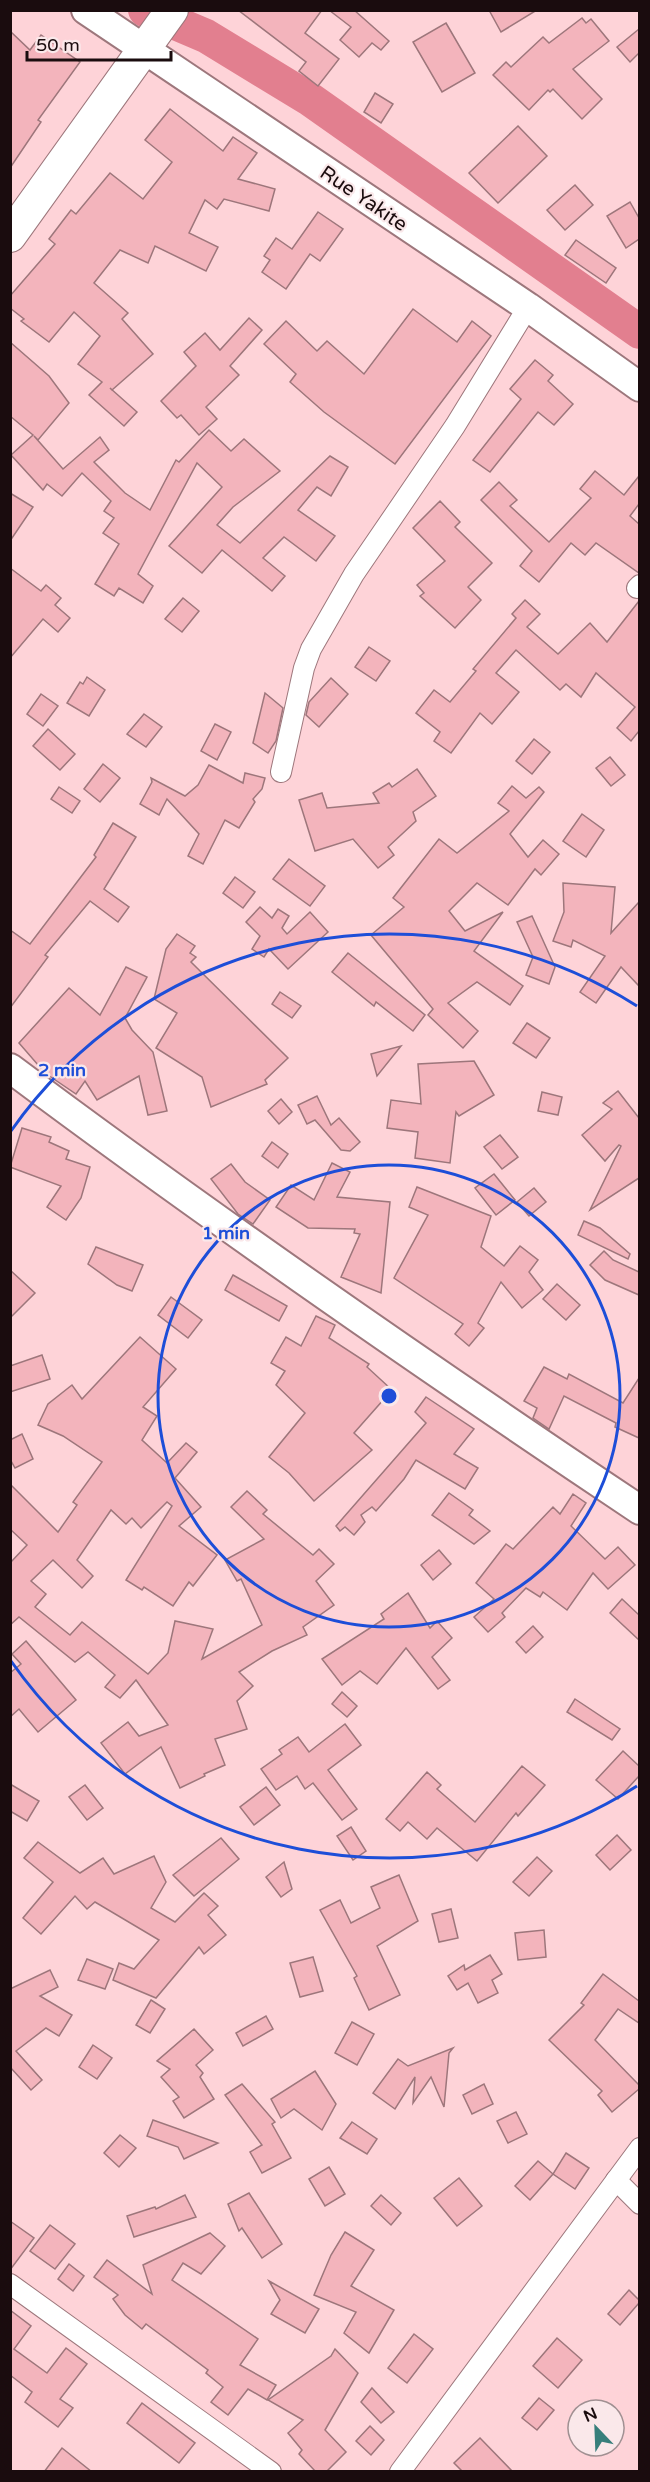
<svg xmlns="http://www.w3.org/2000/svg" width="650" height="2482" viewBox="0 0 650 2482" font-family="'Varela Round',sans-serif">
  <rect width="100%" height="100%" fill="#fed3d8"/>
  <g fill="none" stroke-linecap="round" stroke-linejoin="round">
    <!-- river -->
    <polyline stroke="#e27f8f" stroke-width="34" points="145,10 206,36 311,100 640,332"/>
  </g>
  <!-- building -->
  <g fill="#f3b4bc" stroke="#9d767b" stroke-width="1.5">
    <polygon points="238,10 322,10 305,33 339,59 318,86 299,71 306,62"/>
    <polygon points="329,10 354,10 389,41 381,50 372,43 359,57 340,40 351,27"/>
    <polygon points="489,10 537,10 501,32"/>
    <polygon points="582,18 586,23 591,19 609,41 573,69 602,99 582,119 553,89 550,92 548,90 529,110 493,75 506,62 511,67 543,37 549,43"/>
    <polygon points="446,23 475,73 442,92 413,42"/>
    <polygon points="639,29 639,53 630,62 617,47"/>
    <polygon points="10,31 30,50 41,35 80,62 38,120 41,122 10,168"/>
    <polygon points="375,93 393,104 381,123 364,112"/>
    <polygon points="170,109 223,151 233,137 257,153 238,179 275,189 269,211 224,199 217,209 205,200 189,233 218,247 206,271 155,246 148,263 120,250 94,283 128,313 122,319 153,354 112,390 110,388 137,412 124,426 89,395 102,382 78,364 100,336 74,312 49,342 21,321 24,319 10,308 10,296 55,244 49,239 71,210 76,214 110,173 143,199 172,162 145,140"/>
    <polygon points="518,126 547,156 498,203 469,173"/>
    <polygon points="575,185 593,205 565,230 547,210"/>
    <polygon points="630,202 639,218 639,239 626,248 607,216"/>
    <polygon points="318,212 343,229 320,261 310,254 286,289 262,272 270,260 264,256 276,238 292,249"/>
    <polygon points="576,240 616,268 606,283 565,255"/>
    <polygon points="413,309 457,342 472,321 491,336 395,464 324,412 290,382 296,374 264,344 286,321 317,351 327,341 364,374"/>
    <polygon points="249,318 262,330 230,366 239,375 206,407 217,419 199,435 181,415 177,418 161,401 196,366 184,352 205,333 220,350"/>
    <polygon points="10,342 49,376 69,403 38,440 34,436 63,469 100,437 109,450 94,462 125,493 150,510 176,460 179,462 209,430 231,451 244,439 280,471 233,507 217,525 240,543 330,456 348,467 331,496 317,487 298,510 335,536 316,561 284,537 263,558 285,576 272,591 222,550 202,573 169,546 222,487 197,463 138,574 153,586 143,603 119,588 114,596 95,584 119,544 103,533 114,518 104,511 111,501 82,473 62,496 47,484 43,490 11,455 33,435 10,416"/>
    <polygon points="535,360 553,375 548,381 573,404 554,425 538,412 490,472 473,460 521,399 510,389"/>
    <polygon points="595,471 624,495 639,476 639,504 630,516 639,524 639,573 596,543 585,555 571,543 539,582 520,566 532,551 481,500 499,482 517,500 510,506 549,542 591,498 580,489"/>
    <polygon points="10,493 33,507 10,541"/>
    <polygon points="440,501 460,522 455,527 492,563 468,587 481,600 455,628 420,596 424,593 417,585 445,561 413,528"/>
    <polygon points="10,568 41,591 46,585 61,598 55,605 70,618 58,632 43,619 10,658"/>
    <polygon points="183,598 199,611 182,632 165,619"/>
    <polygon points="525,600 540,614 527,627 558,654 590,623 607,642 639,601 639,731 631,741 617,728 635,707 596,673 581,697 566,684 560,690 516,650 496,673 519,692 492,724 480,713 451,753 434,741 440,732 416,713 434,690 450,702 476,671 473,669 516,618 512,614"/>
    <polygon points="369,647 390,661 376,681 355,667"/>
    <polygon points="87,677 105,690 89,716 67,703 80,682 83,684"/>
    <polygon points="331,678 348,694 319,727 306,715 309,702"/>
    <polygon points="265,693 283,708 276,741 268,753 253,743"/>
    <polygon points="41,694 58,706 43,726 27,714"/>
    <polygon points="144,714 162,727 146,747 127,734"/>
    <polygon points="215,724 231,732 217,760 201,751"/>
    <polygon points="48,729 75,754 60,770 33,746"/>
    <polygon points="534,739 550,752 532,774 516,761"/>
    <polygon points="610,757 625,775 611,786 596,768"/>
    <polygon points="103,764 120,778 100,802 84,789"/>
    <polygon points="209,765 243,783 245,773 265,778 262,789 253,799 255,802 239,828 225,820 203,864 188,856 199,834 167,799 159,815 140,804 152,782 151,778 185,796 198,785"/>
    <polygon points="417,769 436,796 413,812 416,821 388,847 394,855 378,868 353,839 315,851 299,800 322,793 327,808 379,803 373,793 389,783 392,787"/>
    <polygon points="512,786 526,798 539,787 544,792 510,834 528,857 543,840 559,854 541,875 535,869 508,905 477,883 449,911 465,931 503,912 474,951 523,986 510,1005 477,982 448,1003 478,1031 463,1048 428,1015 433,1009 371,935 404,907 393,898 439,839 457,853 509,811 498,803"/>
    <polygon points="59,787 80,801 72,813 51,799"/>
    <polygon points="582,814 604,830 586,857 563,841"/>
    <polygon points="113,823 136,837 104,889 129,907 118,922 90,901 45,955 48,957 10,1008 10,930 30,944 96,857 94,855"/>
    <polygon points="289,859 325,886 310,906 273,879"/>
    <polygon points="235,877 255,892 243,908 223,893"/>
    <polygon points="563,883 615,887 611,933 639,902 639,986 621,967 596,1003 580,992 605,956 573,940 571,947 553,941 564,912"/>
    <polygon points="260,907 272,918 278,909 289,916 282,928 287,934 310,912 328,932 288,969 269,949 264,957 252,949 260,936 246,922"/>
    <polygon points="532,916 555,967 549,984 526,975 533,957 517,922"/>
    <polygon points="177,934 195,946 190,953 196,957 191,962 288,1058 265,1080 267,1084 211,1107 202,1077 156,1048 177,1013 154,999 166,949"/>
    <polygon points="348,953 425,1015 413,1031 376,1002 374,1006 332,972"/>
    <polygon points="126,967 147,977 125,1018 132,1030 153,1052 167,1111 148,1115 139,1076 97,1100 85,1081 76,1094 45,1073 19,1043 69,988 100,1015"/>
    <polygon points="280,992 301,1006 292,1018 272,1004"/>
    <polygon points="527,1023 550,1038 536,1058 513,1043"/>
    <polygon points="401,1046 377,1076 371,1054"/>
    <polygon points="474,1061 494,1095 459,1116 456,1112 450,1163 415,1158 418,1132 387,1128 391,1100 421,1104 418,1064"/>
    <polygon points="618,1091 639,1118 639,1178 590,1210 621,1146 619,1145 605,1161 582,1135 612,1109 603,1103"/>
    <polygon points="542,1092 562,1097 558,1115 538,1111"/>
    <polygon points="317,1096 331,1125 339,1118 360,1142 350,1151 341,1150 315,1120 307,1124 298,1105"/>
    <polygon points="281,1099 292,1112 279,1124 268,1111"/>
    <polygon points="22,1128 51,1137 49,1142 69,1151 66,1159 90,1167 81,1198 66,1220 47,1207 61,1186 10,1167"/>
    <polygon points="500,1135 518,1157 502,1169 484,1147"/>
    <polygon points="272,1142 288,1154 278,1168 262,1156"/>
    <polygon points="332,1163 350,1172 337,1197 390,1202 381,1293 341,1277 360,1234 354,1233 355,1229 308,1228 276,1207 291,1185 314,1200"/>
    <polygon points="231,1164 245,1182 270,1200 253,1224 238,1214 211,1179"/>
    <polygon points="494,1174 515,1200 496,1215 475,1188"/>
    <polygon points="417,1187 491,1216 481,1247 504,1266 520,1246 538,1260 529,1272 543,1290 522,1308 501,1282 478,1323 484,1328 469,1346 455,1334 463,1324 394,1278 428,1215 409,1207"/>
    <polygon points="534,1188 546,1202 529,1216 517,1202"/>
    <polygon points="584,1221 600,1228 630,1254 628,1259 578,1235"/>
    <polygon points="96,1247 143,1265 132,1291 117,1285 88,1264"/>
    <polygon points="604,1251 613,1260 639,1272 639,1295 605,1280 590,1265"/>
    <polygon points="10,1270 35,1293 10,1318"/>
    <polygon points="233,1275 287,1306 279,1321 225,1290"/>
    <polygon points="557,1284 580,1305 566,1320 543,1299"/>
    <polygon points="171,1297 202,1320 188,1338 158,1315"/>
    <polygon points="316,1316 335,1325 329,1338 369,1364 367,1367 392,1390 354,1433 372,1450 314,1501 289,1473 269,1457 305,1413 276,1385 285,1371 271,1363 286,1337 301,1346"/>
    <polygon points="140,1337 176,1369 143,1407 157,1416 142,1440 167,1463 186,1443 197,1452 175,1478 201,1507 179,1526 217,1555 193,1586 189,1582 173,1606 144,1587 142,1590 126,1580 172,1506 167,1502 141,1528 132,1518 126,1524 111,1510 77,1560 93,1576 82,1588 53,1560 31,1581 46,1594 35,1607 70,1635 82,1622 148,1674 168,1653 175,1621 213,1629 202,1659 262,1625 241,1579 237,1581 225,1560 264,1539 231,1507 247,1491 267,1510 263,1514 313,1555 319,1549 334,1564 316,1581 334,1605 303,1627 307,1635 272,1651 239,1672 253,1686 237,1701 247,1729 215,1739 225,1765 204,1774 205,1776 180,1788 161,1747 125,1774 101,1743 128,1722 139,1736 168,1725 136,1680 120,1698 105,1687 115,1675 88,1652 75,1662 19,1617 10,1625 10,1563 27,1545 10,1529 10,1484 58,1532 77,1505 73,1502 102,1462 63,1436 38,1425 48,1404 72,1385 82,1399"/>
    <polygon points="42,1355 50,1379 10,1392 10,1366"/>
    <polygon points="544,1367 567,1379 569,1374 623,1403 639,1378 639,1438 615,1427 616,1423 564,1396 549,1429 533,1418 537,1408 524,1401"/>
    <polygon points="426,1397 474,1429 454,1454 478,1468 465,1489 416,1460 404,1479 376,1511 372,1507 361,1515 365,1522 354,1535 345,1527 340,1531 336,1526 426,1423 415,1412"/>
    <polygon points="22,1434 33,1459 15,1468 10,1459 10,1440"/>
    <polygon points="449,1493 473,1510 469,1515 490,1531 474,1544 432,1515"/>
    <polygon points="573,1494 586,1503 571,1526 605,1559 618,1547 635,1565 608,1589 593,1573 567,1610 543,1592 540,1597 526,1588 502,1613 505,1617 488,1632 474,1617 494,1599 476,1583 506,1544 513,1549 553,1507 560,1514"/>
    <polygon points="439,1550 451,1564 433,1580 421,1565"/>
    <polygon points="408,1593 430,1628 437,1621 452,1638 432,1657 450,1680 438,1689 406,1648 377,1684 360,1671 342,1685 322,1659 384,1619 381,1614"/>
    <polygon points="622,1599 639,1615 639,1640 610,1613"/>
    <polygon points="533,1626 543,1637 526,1653 516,1642"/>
    <polygon points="26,1641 76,1700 38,1732 19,1709 10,1717 10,1673 21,1664 12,1654"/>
    <polygon points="342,1692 357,1706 347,1717 332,1704"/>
    <polygon points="575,1699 620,1729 612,1740 567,1712"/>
    <polygon points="345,1724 361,1745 328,1770 357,1809 342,1820 313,1783 305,1789 297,1776 276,1790 261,1769 282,1754 279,1750 298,1737 309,1752"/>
    <polygon points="623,1751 639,1766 639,1776 618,1799 596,1780"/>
    <polygon points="522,1766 545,1785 518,1816 516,1813 477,1861 437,1828 427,1839 408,1822 400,1831 386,1819 427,1772 441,1785 437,1789 475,1822"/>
    <polygon points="10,1784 39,1801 27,1821 10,1811"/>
    <polygon points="85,1785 103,1808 87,1820 69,1797"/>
    <polygon points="266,1787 280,1805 254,1825 240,1807"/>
    <polygon points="351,1827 366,1851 353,1860 337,1836"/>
    <polygon points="617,1835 631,1850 610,1870 596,1855"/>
    <polygon points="221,1838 239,1859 194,1896 173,1875"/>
    <polygon points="38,1842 80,1873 103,1858 114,1874 154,1856 166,1882 151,1908 175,1922 204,1893 218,1906 208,1915 226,1935 204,1954 199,1947 156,1998 113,1980 119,1963 134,1969 159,1940 95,1902 87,1909 75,1896 41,1934 23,1918 53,1882 24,1858"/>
    <polygon points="537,1857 552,1871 529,1896 513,1882"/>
    <polygon points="284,1862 292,1889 281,1897 266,1877"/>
    <polygon points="399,1875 418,1921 377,1946 400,1995 369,2010 354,1978 357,1976 320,1910 340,1900 351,1923 380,1908 371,1887"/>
    <polygon points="451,1909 458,1938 439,1942 432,1914"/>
    <polygon points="544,1930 546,1957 518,1960 515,1933"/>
    <polygon points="490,1955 502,1974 492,1980 498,1993 478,2003 468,1983 457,1990 448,1976 464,1965 465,1970"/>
    <polygon points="313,1957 323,1991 300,1997 290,1963"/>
    <polygon points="87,1959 113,1969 105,1989 78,1980"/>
    <polygon points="50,1970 58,1987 40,1996 72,2015 59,2036 46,2028 16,2051 42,2080 31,2090 10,2067 10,1989"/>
    <polygon points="603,1974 639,2001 639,2023 618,2009 595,2040 639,2085 639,2089 612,2112 598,2095 602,2091 549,2040 584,2005 581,2003"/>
    <polygon points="151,2000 165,2009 150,2033 136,2025"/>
    <polygon points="266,2016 273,2029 243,2046 236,2033"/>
    <polygon points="352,2022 374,2034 357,2065 335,2053"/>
    <polygon points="194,2029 213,2050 196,2065 203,2073 200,2077 214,2099 184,2118 173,2101 179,2097 161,2077 170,2069 157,2061"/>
    <polygon points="93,2045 112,2058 97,2079 79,2067"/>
    <polygon points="453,2048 449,2053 444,2107 431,2077 413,2103 415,2077 395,2109 373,2093 398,2059 408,2066"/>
    <polygon points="315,2071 336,2104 322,2130 294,2109 281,2118 271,2099"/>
    <polygon points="242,2084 275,2122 272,2124 291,2158 262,2173 250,2152 262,2145 225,2095"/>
    <polygon points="484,2084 493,2104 472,2114 463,2095"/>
    <polygon points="516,2112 527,2134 508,2143 497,2121"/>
    <polygon points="153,2120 218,2143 184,2159 178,2147 147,2136"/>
    <polygon points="352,2122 377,2139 367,2154 340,2138"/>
    <polygon points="120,2135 136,2148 119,2167 104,2153"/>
    <polygon points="566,2153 589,2168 575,2189 553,2174"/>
    <polygon points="538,2161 553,2174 530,2200 515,2186"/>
    <polygon points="329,2167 345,2194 325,2206 309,2179"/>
    <polygon points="459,2178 482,2206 457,2226 434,2198"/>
    <polygon points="249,2193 282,2244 262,2258 242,2228 239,2231 228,2204"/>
    <polygon points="185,2195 196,2217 134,2237 127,2216 155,2207 156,2209"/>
    <polygon points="381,2195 401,2213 391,2225 371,2206"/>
    <polygon points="10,2221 34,2238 10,2270"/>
    <polygon points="50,2225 75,2244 55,2269 30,2251"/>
    <polygon points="345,2232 374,2250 351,2286 394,2310 369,2353 344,2333 356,2312 314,2295 331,2255"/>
    <polygon points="210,2233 225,2246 201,2274 183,2263 172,2280 258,2339 240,2365 276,2385 267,2400 248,2389 228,2415 211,2402 223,2387 206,2373 208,2370 146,2324 142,2329 125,2315 113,2299 118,2295 94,2277 107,2260 152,2294 143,2265"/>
    <polygon points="69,2264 84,2276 73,2291 58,2279"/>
    <polygon points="269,2281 319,2309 305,2333 271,2314 280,2300"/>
    <polygon points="629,2290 639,2300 639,2303 620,2325 608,2314"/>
    <polygon points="10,2310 31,2326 14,2349 47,2373 66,2348 87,2364 60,2399 73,2408 58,2427 25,2402 32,2392 10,2375"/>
    <polygon points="414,2334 433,2349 407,2383 388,2368"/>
    <polygon points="557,2338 582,2360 558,2388 533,2366"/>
    <polygon points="335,2349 358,2373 325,2430 346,2452 326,2472 316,2472 299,2454 302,2450 288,2433 303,2420 268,2400 331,2356"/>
    <polygon points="372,2388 394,2412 381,2423 361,2402"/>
    <polygon points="539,2398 554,2410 537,2430 522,2418"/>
    <polygon points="142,2403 195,2443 179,2463 127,2423"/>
    <polygon points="370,2426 384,2440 371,2455 356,2441"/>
    <polygon points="480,2438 513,2472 463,2472 454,2463"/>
    <polygon points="62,2448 92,2472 44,2472"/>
  </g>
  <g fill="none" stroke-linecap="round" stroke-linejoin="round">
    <defs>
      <g id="street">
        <polyline points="637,588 640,585"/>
        <polyline points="281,772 304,668 311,649 354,574 455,426 528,307"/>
        <polyline points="616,2180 640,2204"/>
        <polyline points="10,2284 271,2472"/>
        <polyline points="400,2472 640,2148"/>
      </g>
      <g id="secondary">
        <polyline points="86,10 528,307 640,387"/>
        <path d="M10 1068C216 1222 426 1367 640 1510"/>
      </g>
      <polyline id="primary" points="10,236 172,10"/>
    </defs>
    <!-- street casing -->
    <use href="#street" stroke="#9d777c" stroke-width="22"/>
    <!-- secondary casing -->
    <use href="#secondary" stroke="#9d777c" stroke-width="32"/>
    <!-- primary casing -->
    <use href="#primary" stroke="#9d777c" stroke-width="34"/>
    <!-- street -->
    <use href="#street" stroke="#fff" stroke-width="20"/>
    <!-- secondary -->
    <use href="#secondary" stroke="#fff" stroke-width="28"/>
    <!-- primary -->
    <use href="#primary" stroke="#fff" stroke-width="32"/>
  </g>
  <!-- distance rings -->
  <g fill="none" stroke="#1d4ed8" stroke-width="3">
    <circle cx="389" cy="1396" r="231"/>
    <path d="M637 1786A462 462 0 0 1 11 1661M11 1131A462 462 0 0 1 637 1006"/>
  </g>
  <g text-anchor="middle" stroke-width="4.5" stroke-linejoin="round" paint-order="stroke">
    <!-- street labels -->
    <g font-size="20" fill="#1a0c0e" stroke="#fae8ea">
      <text transform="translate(364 198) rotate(34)" y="7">Rue Yakite</text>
    </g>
  </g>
  <circle cx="389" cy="1396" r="9" fill="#1d4ed8" stroke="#fae8ea" stroke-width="3"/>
  <g font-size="18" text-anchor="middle" font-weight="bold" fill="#1d4ed8" stroke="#fae8ea" stroke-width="4.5" stroke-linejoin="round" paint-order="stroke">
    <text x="62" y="1076">2 min</text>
    <text x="226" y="1239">1 min</text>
  </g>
  <!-- border -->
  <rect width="650" height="2482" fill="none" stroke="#1a0c0e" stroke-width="24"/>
  <!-- north arrow -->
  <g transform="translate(596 2428) rotate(337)"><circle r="28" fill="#fae8ea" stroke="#a09092" stroke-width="1.5"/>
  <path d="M0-4.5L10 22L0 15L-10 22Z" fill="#377f7b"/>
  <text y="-9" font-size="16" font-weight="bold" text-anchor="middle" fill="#1a0c0e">N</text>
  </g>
  <!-- scale -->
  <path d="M27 51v9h144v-9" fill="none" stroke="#1a0c0e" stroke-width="3"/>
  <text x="36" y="51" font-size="18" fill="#1a0c0e" stroke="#fae8ea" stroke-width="4.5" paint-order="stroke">50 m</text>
</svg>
